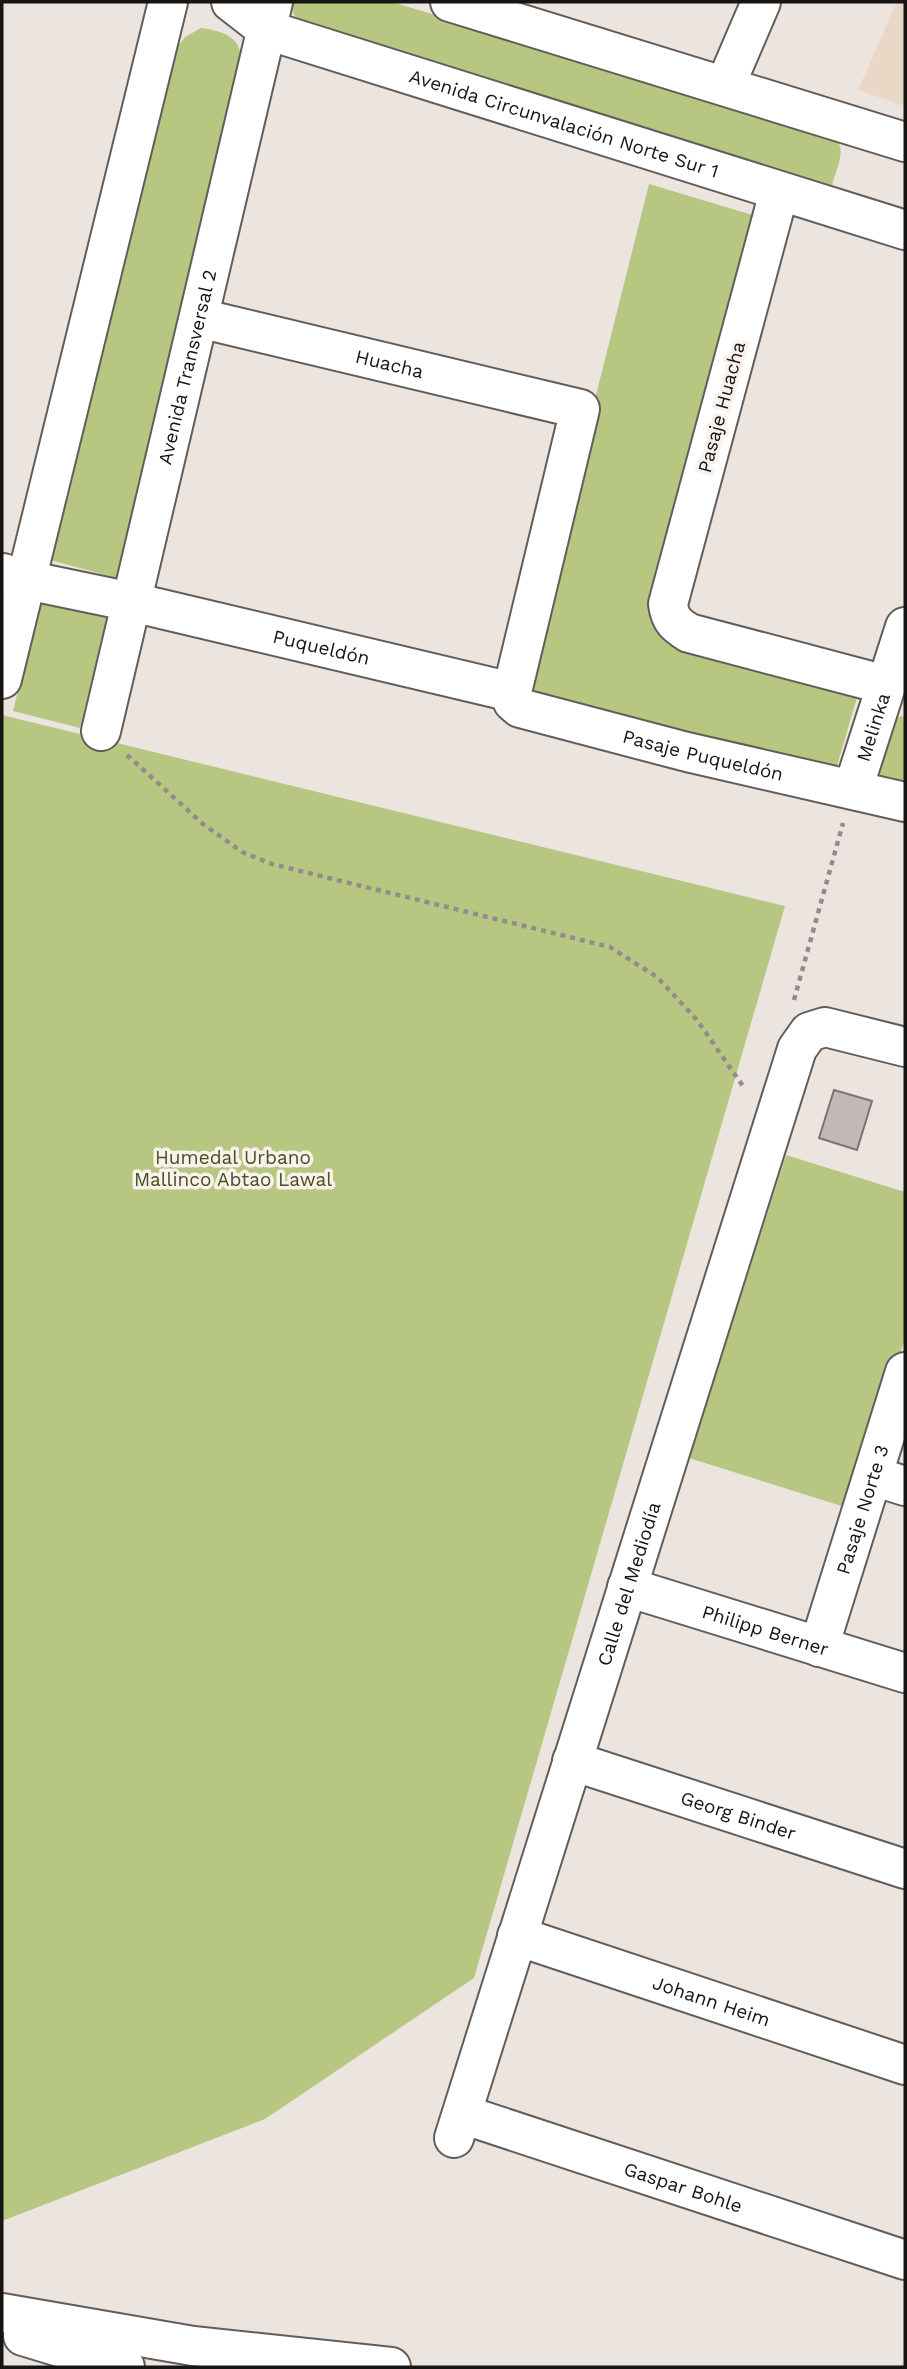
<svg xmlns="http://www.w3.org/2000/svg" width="907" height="2369" viewBox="0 0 907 2369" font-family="'Work Sans',sans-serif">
  <rect width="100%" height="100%" fill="#ebe4df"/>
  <!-- education -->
  <polygon fill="#ead8c7" points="897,2 905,2 905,106 858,90"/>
  <!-- green -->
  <g fill="#b7c782">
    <path d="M290 2H392L827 134C851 142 837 167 832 185L299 20 294 15Z"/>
    <path d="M201 28C222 31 241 36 241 60L117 578 50 560 174 52 185 37Z"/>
    <polygon points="649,184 759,217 658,608 858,694 837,766 829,773 522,690"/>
    <polygon points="41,598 108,615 80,728 13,711"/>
    <polygon points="2,715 785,906 474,1978 265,2119 2,2221"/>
    <polygon points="901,716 905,717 905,795 873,783 895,719"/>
    <polygon points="786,1155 905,1192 905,1338 851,1509 689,1458"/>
  </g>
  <!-- building -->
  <polygon fill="#c0b9b5" stroke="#7b7571" stroke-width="2" points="834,1090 872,1101 857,1150 819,1138"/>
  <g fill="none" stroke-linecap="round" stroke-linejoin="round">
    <defs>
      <g id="minor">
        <path id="s1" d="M231 2 267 30 905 230"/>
        <polyline points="450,2 905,142"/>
        <polyline points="725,86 761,2"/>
        <path d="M779 192 668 604C670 620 676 625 689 633L886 685"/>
        <path id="s2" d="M199 318 580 409 512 692 513 702 520 708 687 752 905 802"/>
        <path id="s3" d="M3 573 26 580 132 602 512 692"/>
        <polyline points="2,679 168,2"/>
        <path id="s4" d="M101 731 273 2"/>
        <path id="s5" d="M853 789 905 627"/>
        <polyline points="873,1476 905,1486"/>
        <path id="s6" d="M627 1587 905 1673"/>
        <path id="s7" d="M819 1647 905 1372"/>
        <path id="s8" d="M572 1761 905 1869"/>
        <path id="s9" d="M517 1936 905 2065"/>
        <path id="s10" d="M462 2114 905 2260"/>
        <path id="s11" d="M454 2138 797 1049 809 1032 825 1027 905 1047"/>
      </g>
      <g id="major">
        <polyline points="2,2313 193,2346 391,2367"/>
        <polyline points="23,2336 125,2367"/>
      </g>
    </defs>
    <!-- minor casing -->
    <use href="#minor" stroke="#635d5a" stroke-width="42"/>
    <!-- major casing -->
    <use href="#major" stroke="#635d5a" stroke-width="42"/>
    <!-- path -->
    <g stroke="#928d8a" stroke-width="4.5" stroke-dasharray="5 5" stroke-linecap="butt">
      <polyline points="127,755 203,824 242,852 272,864 610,947 657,977 697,1020 745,1089"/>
      <polyline points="794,1000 843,823"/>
    </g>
    <!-- minor -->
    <use href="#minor" stroke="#fff" stroke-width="38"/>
    <!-- major -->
    <use href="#major" stroke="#fff" stroke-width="38"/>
  </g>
  <g text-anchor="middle" stroke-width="7" stroke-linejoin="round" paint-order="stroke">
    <!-- street labels -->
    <g font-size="19" fill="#171514" stroke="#f8f1ed">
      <text dy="7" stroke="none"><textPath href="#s1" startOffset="357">Avenida Circunvalación Norte Sur 1</textPath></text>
      <text dy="7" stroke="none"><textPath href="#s2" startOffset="196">Huacha</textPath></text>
      <text dy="7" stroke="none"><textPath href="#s4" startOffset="374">Avenida Transversal 2</textPath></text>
      <text transform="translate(721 407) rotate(-75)" y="7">Pasaje Huacha</text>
      <text dy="7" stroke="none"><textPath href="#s3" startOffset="327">Puqueldón</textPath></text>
      <text dy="7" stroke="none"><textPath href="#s5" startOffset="65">Melinka</textPath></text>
      <text dy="7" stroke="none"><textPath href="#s2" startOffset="891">Pasaje Puqueldón</textPath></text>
      <text dy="7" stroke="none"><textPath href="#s7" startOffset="144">Pasaje Norte 3</textPath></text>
      <text dy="7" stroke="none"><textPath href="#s11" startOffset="581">Calle del Mediodía</textPath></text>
      <text dy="7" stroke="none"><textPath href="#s6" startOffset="145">Philipp Berner</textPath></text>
      <text dy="7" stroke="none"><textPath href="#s8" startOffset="175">Georg Binder</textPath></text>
      <text dy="7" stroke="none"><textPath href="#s9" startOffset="205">Johann Heim</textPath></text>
      <text dy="7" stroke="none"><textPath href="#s10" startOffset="233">Gaspar Bohle</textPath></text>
    </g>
    <!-- park labels -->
    <g font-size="19" fill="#47511c" stroke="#f8f1ed">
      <text x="233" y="1164">Humedal Urbano<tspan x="233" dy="22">Mallinco Abtao Lawal</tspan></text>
    </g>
  </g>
  <!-- border -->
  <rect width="907" height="2369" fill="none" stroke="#171514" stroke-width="7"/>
</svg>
